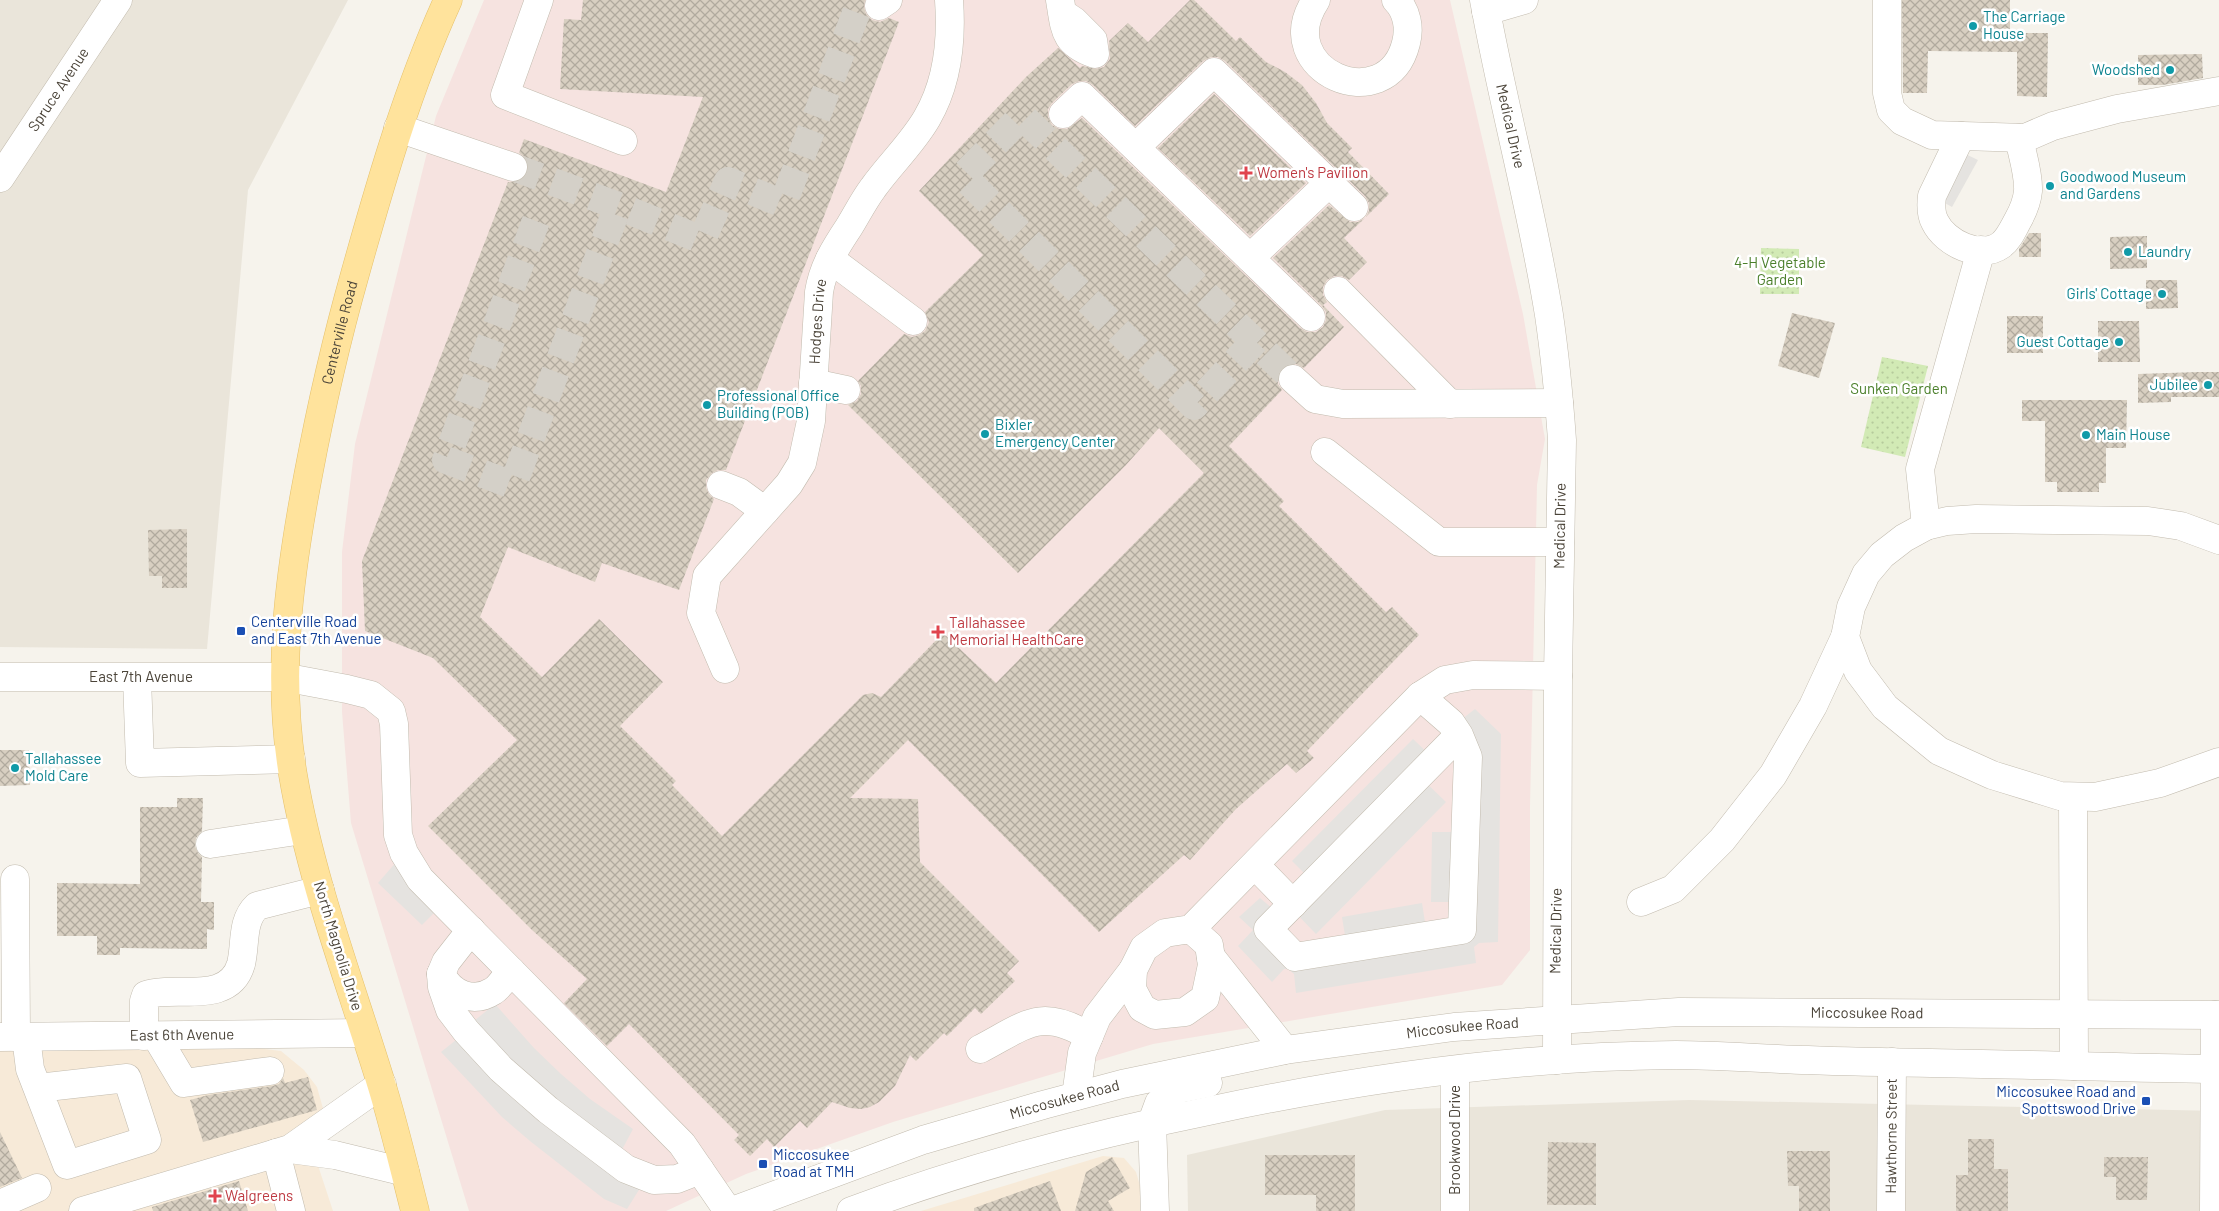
<svg xmlns="http://www.w3.org/2000/svg" width="2219" height="1211" viewBox="0 0 2219 1211" font-family="Barlow,sans-serif">
  <defs>
    <pattern id="garden-dots" width="8" height="8" patternUnits="userSpaceOnUse" patternTransform="scale(1.25)"><rect width="8" height="8" fill="#d2eab5"/><path d="M2 2h.1M6 6h.1" fill="none" stroke="#b6ca9c" stroke-width="1.8" stroke-linecap="round"/></pattern>
    <pattern id="building-cross-hatch" width="8" height="8" patternUnits="userSpaceOnUse" patternTransform="scale(1.25)"><rect width="8" height="8" fill="#d8cfc1"/><path d="M0 0l8 8M0 8l8-8" fill="none" stroke="#b1aa9e"/></pattern>
  </defs>
  <rect width="100%" height="100%" fill="#f6f3ec"/>
  <!-- residential -->
  <g fill="#eae5da">
    <polygon points="0,0 348,0 248,190 207,649 0,647"/>
    <polygon points="1689,1100 2219,1111 2219,1211 1188,1211 1187,1155 1385,1110"/>
  </g>
  <!-- commercial -->
  <g fill="#f7ead8">
    <polygon points="257,1048 281,1051 304,1070 317,1087 324,1112 306,1129 333,1211 0,1211 0,1051"/>
    <polygon points="1103,1156 1124,1158 1136,1172 1141,1189 1140,1211 921,1211"/>
  </g>
  <!-- medical -->
  <polygon fill="#f6e3e0" points="484,0 1450,0 1523,314 1545,439 1537,485 1530,807 1530,950 1502,985 1153,1044 893,1122 746,1174 666,1211 469,1211 351,823 342,712 342,552 355,444 436,116"/>
  <!-- garden -->
  <g fill="url(#garden-dots)">
    <polygon points="1761,248 1799,249 1799,294 1760,294"/>
    <polygon points="1882,357 1928,366 1905,457 1861,447"/>
  </g>
  <!-- parking -->
  <g fill="#e5e3e0">
    <polygon points="1955,149 1978,160 1952,207 1932,196"/>
    <polygon points="1475,709 1501,734 1498,942 1479,943 1474,947 1476,963 1296,993 1294,974 1288,969 1284,969 1272,982 1238,946 1253,930 1239,917 1260,898 1281,916 1295,957 1347,948 1342,917 1422,903 1427,935 1462,930 1463,902 1431,902 1432,832 1465,832 1453,726"/>
    <polygon points="1413,739 1435,760 1419,776 1446,802 1316,934 1290,907 1314,883 1292,861"/>
    <polygon points="404,853 444,903 422,925 378,883"/>
    <polygon points="495,1004 534,1048 561,1074 590,1099 633,1129 616,1161 647,1177 627,1209 604,1199 530,1141 502,1117 441,1052 466,1032 464,1029"/>
  </g>
  <!-- building -->
  <g fill="url(#building-cross-hatch)">
    <polygon points="583,0 865,0 864,7 866,14 872,20 880,22 889,18 899,22 726,470 718,470 712,473 706,480 706,488 709,494 714,499 679,590 602,563 595,582 508,547 480,617 542,677 599,619 663,682 620,726 676,781 672,785 722,836 863,695 872,693 881,697 943,633 996,683 1204,473 1159,428 1126,465 1018,573 848,405 857,401 861,394 861,386 858,381 904,334 912,337 919,335 925,331 929,322 925,312 983,255 919,191 1026,77 1058,48 1080,68 1082,66 1097,69 1104,67 1110,59 1109,41 1128,23 1148,42 1190,0 1194,0 1236,41 1240,37 1266,62 1285,72 1302,85 1316,103 1327,123 1352,148 1348,152 1389,194 1366,217 1369,211 1369,203 1365,196 1225,61 1218,57 1211,57 1203,61 1135,126 1093,85 1086,81 1079,81 1072,84 1052,103 1048,109 1048,117 1052,125 1059,129 1067,129 1082,118 1300,328 1307,332 1316,332 1323,327 1326,320 1326,312 1322,306 1273,258 1329,205 1350,222 1358,222 1365,218 1344,238 1367,262 1349,280 1342,276 1334,276 1327,280 1323,287 1323,295 1327,302 1323,305 1344,327 1304,368 1296,364 1289,364 1282,368 1278,376 1278,384 1282,390 1229,446 1284,501 1279,506 1386,612 1392,607 1419,635 1307,751 1314,758 1296,773 1287,764 1236,809 1190,860 1184,855 1099,932 908,740 850,798 918,799 920,862 1019,961 1007,973 1015,981 981,1014 975,1008 947,1036 944,1033 916,1061 910,1055 895,1086 879,1102 870,1107 861,1109 850,1108 832,1102 807,1128 800,1121 774,1147 767,1139 750,1156 734,1140 739,1135 629,1024 607,1046 564,1003 587,979 532,930 428,826 517,740 433,658 365,631 362,561 508,182 517,182 523,179 528,172 528,163 525,157 519,153 524,139 666,192 703,97 560,89 564,19 581,20"/>
    <polygon points="1902,0 2010,0 2010,33 2048,33 2047,97 2017,96 2017,52 1928,51 1927,93 1903,93"/>
    <polygon points="2202,54 2203,78 2163,85 2138,85 2138,55"/>
    <polygon points="1214,94 1306,183 1250,236 1158,148"/>
    <polygon points="2029,233 2041,233 2041,257 2019,257 2019,249"/>
    <polygon points="2147,236 2147,268 2110,269 2110,237"/>
    <polygon points="2146,280 2177,280 2178,308 2146,309"/>
    <polygon points="1792,313 1835,323 1819,378 1778,366"/>
    <rect x="2007" y="316" width="36" height="37"/>
    <polygon points="2098,321 2139,321 2140,362 2098,362"/>
    <polygon points="2198,372 2219,372 2219,397 2171,397 2171,402 2138,403 2138,374"/>
    <polygon points="2022,400 2127,400 2126,448 2106,448 2106,483 2099,483 2099,492 2057,492 2057,482 2045,482 2045,421 2022,421"/>
    <polygon points="187,529 187,588 162,588 162,576 149,576 148,530"/>
    <polygon points="0,750 29,750 30,785 0,786"/>
    <polygon points="177,798 203,798 202,831 196,838 195,846 198,853 202,857 201,902 214,902 214,930 207,929 207,949 120,948 120,955 97,955 97,936 57,936 57,883 140,884 140,807 177,807"/>
    <polygon points="308,1077 317,1110 203,1142 190,1100 208,1095 272,1086 279,1084 283,1078 285,1083"/>
    <polygon points="0,1132 22,1178 0,1187"/>
    <polygon points="1968,1139 1994,1139 1994,1169 2008,1169 2008,1211 1956,1211 1956,1175 1968,1175"/>
    <polygon points="1548,1142 1596,1143 1596,1205 1547,1205"/>
    <polygon points="1787,1151 1830,1151 1830,1211 1799,1211 1799,1186 1788,1186"/>
    <polygon points="1265,1155 1355,1155 1355,1211 1316,1211 1316,1195 1265,1195"/>
    <polygon points="1112,1157 1130,1188 1108,1201 1114,1211 1075,1211 1086,1172"/>
    <polygon points="2104,1157 2148,1157 2147,1200 2116,1200 2116,1177 2104,1177"/>
    <polygon points="239,1181 248,1211 153,1211 152,1207"/>
    <polygon points="1050,1181 1061,1211 974,1211 974,1208"/>
  </g>
  <g fill="none" stroke-linecap="round" stroke-linejoin="round">
    <!-- minor-tunnel -->
    <g stroke="#d4d0c8" stroke-width="28" stroke-dasharray="28 14" stroke-linecap="butt">
      <polyline points="513,167 618,206 702,240 728,181 783,204 861,0"/>
      <polyline points="536,221 446,460 513,485 618,206"/>
      <polyline points="1255,341 1194,406 963,176 1022,116 1293,379"/>
    </g>
    <defs>
      <g id="minor">
        <polyline points="539,0 505,95 623,141"/>
        <path d="M1060 0C1065 29 1063 43 1095 54L1093 40 1074 21 1062 13"/>
        <path d="M1316 0C1269 71 1387 120 1406 43 1410 28 1407 11 1396 0"/>
        <path id="s1" d="M1484 0C1503 105 1532 209 1549 315 1555 356 1559 398 1562 440L1558 676 1557 1060"/>
        <polyline points="1887,1 1887,93 1891,110 1902,121 1932,135 2025,138 2053,126 2117,109 2219,91"/>
        <polyline points="879,6 888,0"/>
        <polyline points="1486,11 1524,0"/>
        <polyline points="1063,114 1082,96 1311,317"/>
        <polyline points="398,128 513,167"/>
        <path d="M1961 136 1932 196C1931 204 1931 215 1935 222 1945 243 1980 260 2001 245 2009 239 2013 229 2018 220 2023 211 2027 202 2028 191 2029 174 2022 154 2019 138"/>
        <polyline points="1136,147 1214,72 1354,207"/>
        <path id="s2" d="M0 178 118 0"/>
        <polyline points="1250,258 1329,183"/>
        <polyline points="830,259 913,321"/>
        <polyline points="1338,291 1450,404"/>
        <polyline points="1293,379 1315,399 1343,404 1559,403"/>
        <polyline points="813,383 846,390"/>
        <polyline points="1325,452 1439,542 1560,542"/>
        <polyline points="721,485 739,492 765,511"/>
        <polyline points="1926,526 1920,469 1981,250"/>
        <polyline points="2219,540 2181,526 2148,521 1976,519 1947,521 1926,526 1904,538 1882,555 1866,574 1851,607 1845,637 1858,671 1885,707 1939,751 1992,775 2060,796 2095,797 2160,783 2219,762"/>
        <path id="s3" d="M725 669 701 613 707 576 789 484 802 463 811 421 819 292C823 267 835 248 849 227 857 214 864 200 873 188 890 164 912 144 927 118 948 82 952 41 949 0"/>
        <path id="s4" d="M0 677H283L347 689 371 695 391 711 394 724 398 835 404 853 420 879 682 1144 728 1211"/>
        <polyline points="137,678 140,763 291,759"/>
        <polyline points="1420,696 1451,723 1459,735 1468,757 1462,930 1295,957 1268,929 1459,735"/>
        <polyline points="2073,797 2074,1066"/>
        <polyline points="210,844 303,830"/>
        <polyline points="1255,865 1293,904"/>
        <polyline points="15,879 16,1037"/>
        <polyline points="1641,902 1673,889 1722,840 1773,775 1813,706 1845,637"/>
        <polyline points="1191,929 1209,945 1212,965 1205,998 1185,1012 1155,1015 1142,1008 1132,989 1133,970 1144,948 1165,933 1191,929 1420,696 1445,680 1473,675 1558,676"/>
        <polyline points="471,930 446,962 441,974 442,987 450,1010 466,1031 501,1069 548,1110 626,1169 654,1180 677,1179 700,1170"/>
        <polyline points="1211,957 1285,1050"/>
        <path d="M441 974C451 994 473 1004 493 991 500 987 505 977 511 971"/>
        <path d="M144 1036V1001L146 995C175 985 229 1006 241 964 246 944 241 921 257 906L320 890"/>
        <polyline points="156,1036 184,1083 270,1071"/>
        <path id="s5" d="M0 1037 364 1033"/>
        <polyline points="26,1037 30,1069 67,1165 147,1140 127,1078 38,1088"/>
        <path d="M980 1049C1026 1025 1040 1007 1089 1036"/>
        <polyline points="1455,1070 1455,1211"/>
        <polyline points="1076,1096 1082,1053 1097,1017 1133,970"/>
        <polyline points="290,1149 335,1155 405,1172"/>
        <polyline points="276,1153 291,1211"/>
        <polyline points="0,1204 37,1188"/>
        <polyline points="83,1211 290,1149 382,1084"/>
        <path id="s6" d="M732 1211 923 1140 1043 1105 1122 1084 1285 1050 1454 1027 1679 1012 2219 1015"/>
        <path d="M851 1211C969 1167 1090 1135 1213 1110 1364 1078 1521 1056 1676 1055 1720 1055 1764 1059 1808 1060 1882 1063 1957 1063 2031 1065 2094 1066 2156 1069 2219 1069"/>
        <polyline points="1155,1211 1152,1122 1159,1103 1178,1089 1208,1083"/>
        <path id="s7" d="M1891 1211 1892 1062"/>
        <polyline points="2214,1211 2215,1015"/>
      </g>
      <g id="major">
        <path id="s8" d="M415 1211C404 1168 394 1125 381 1083 350 982 311 881 293 775 276 674 289 576 308 476 321 407 336 341 355 274 381 181 408 88 448 0"/>
      </g>
    </defs>
    <!-- minor casing -->
    <use href="#minor" stroke="#c2bbae" stroke-width="29"/>
    <!-- major casing -->
    <use href="#major" stroke="#e6c16a" stroke-width="29"/>
    <!-- minor -->
    <use href="#minor" stroke="#fff" stroke-width="28"/>
    <!-- major -->
    <use href="#major" stroke="#ffe39c" stroke-width="28"/>
  </g>
  <!-- markers -->
  <g fill="#0f9aa8" stroke="#fff" stroke-width="2">
    <circle cx="1973" cy="26" r="5"/>
    <circle cx="2170" cy="70" r="5"/>
    <circle cx="2050" cy="186" r="5"/>
    <circle cx="2128" cy="252" r="5"/>
    <circle cx="2162" cy="294" r="5"/>
    <circle cx="2119" cy="342" r="5"/>
    <circle cx="2208" cy="385" r="5"/>
    <circle cx="707" cy="405" r="5"/>
    <circle cx="985" cy="434" r="5"/>
    <circle cx="2086" cy="435" r="5"/>
    <circle cx="15" cy="768" r="5"/>
  </g>
  <g fill="#e0444e" stroke="#fff" stroke-width="2">
    <path d="M1243.5 165.5h5v5h5v5h-5v5h-5v-5h-5v-5h5z"/>
    <path d="M935.5 624.5h5v5h5v5h-5v5h-5v-5h-5v-5h5z"/>
    <path d="M212.5 1188.5h5v5h5v5h-5v5h-5v-5h-5v-5h5z"/>
  </g>
  <g fill="#1a4fb4" stroke="#fff" stroke-width="2">
    <rect x="236" y="626" width="10" height="10" rx="2.5"/>
    <rect x="2141" y="1096" width="10" height="10" rx="2.5"/>
    <rect x="758" y="1159" width="10" height="10" rx="2.5"/>
  </g>
  <g text-anchor="middle" stroke-width="5" stroke-linejoin="round" paint-order="stroke">
    <!-- culture labels -->
    <g font-size="15" fill="#0d838f" stroke="#fff" text-anchor="start">
      <text x="1983" y="22">The Carriage<tspan x="1983" dy="17">House</tspan></text>
      <text x="2160" y="75" text-anchor="end">Woodshed</text>
      <text x="2060" y="182">Goodwood Museum<tspan x="2060" dy="17">and Gardens</tspan></text>
      <text x="2138" y="257">Laundry</text>
      <text x="2152" y="299" text-anchor="end">Girls' Cottage</text>
      <text x="2109" y="347" text-anchor="end">Guest Cottage</text>
      <text x="2198" y="390" text-anchor="end">Jubilee</text>
      <text x="717" y="401">Professional Office<tspan x="717" dy="17">Building (POB)</tspan></text>
      <text x="995" y="430">Bixler<tspan x="995" dy="17">Emergency Center</tspan></text>
      <text x="2096" y="440">Main House</text>
      <text x="25" y="764">Tallahassee<tspan x="25" dy="17">Mold Care</tspan></text>
    </g>
    <!-- street labels -->
    <g font-size="15" fill="#4b4439" stroke="#fff">
      <text dy="5" stroke="none"><textPath href="#s2" startOffset="106">Spruce Avenue</textPath></text>
      <text dy="5" stroke="none"><textPath href="#s1" startOffset="129">Medical Drive</textPath></text>
      <text dy="5" stroke="none"><textPath href="#s3" startOffset="389">Hodges Drive</textPath></text>
      <text dy="5" stroke="none"><textPath href="#s8" startOffset="901">Centerville Road</textPath></text>
      <text transform="translate(1560 526) rotate(-89)" y="5">Medical Drive</text>
      <text dy="5" stroke="none"><textPath href="#s4" startOffset="141">East 7th Avenue</textPath></text>
      <text transform="translate(1556 931) rotate(-89)" y="5">Medical Drive</text>
      <text transform="translate(338 946) rotate(73)" y="5">North Magnolia Drive</text>
      <text dy="5" stroke="none"><textPath href="#s6" startOffset="1161">Miccosukee Road</textPath></text>
      <text dy="5" stroke="none"><textPath href="#s6" startOffset="756">Miccosukee Road</textPath></text>
      <text dy="5" stroke="none"><textPath href="#s5" startOffset="182">East 6th Avenue</textPath></text>
      <text dy="5" stroke="none"><textPath href="#s6" startOffset="351">Miccosukee Road</textPath></text>
      <text dy="5" stroke="none"><textPath href="#s7" startOffset="75">Hawthorne Street</textPath></text>
      <text transform="translate(1455 1140) rotate(-90)" y="5">Brookwood Drive</text>
    </g>
    <!-- health labels -->
    <g font-size="15" fill="#be3a42" stroke="#fff" text-anchor="start">
      <text x="1257" y="178">Women's Pavilion</text>
      <text x="949" y="628">Tallahassee<tspan x="949" dy="17">Memorial HealthCare</tspan></text>
      <text x="225" y="1201">Walgreens</text>
    </g>
    <!-- park labels -->
    <g font-size="15" fill="#4a7f2a" stroke="#fff">
      <text x="1780" y="268">4-H Vegetable<tspan x="1780" dy="17">Garden</tspan></text>
      <text x="1899" y="394">Sunken Garden</text>
    </g>
    <!-- transit labels -->
    <g font-size="15" fill="#164399" stroke="#fff" text-anchor="start">
      <text x="251" y="627">Centerville Road<tspan x="251" dy="17">and East 7th Avenue</tspan></text>
      <text x="2136" y="1097" text-anchor="end">Miccosukee Road and<tspan x="2136" dy="17">Spottswood Drive</tspan></text>
      <text x="773" y="1160">Miccosukee<tspan x="773" dy="17">Road at TMH</tspan></text>
    </g>
  </g>
</svg>
